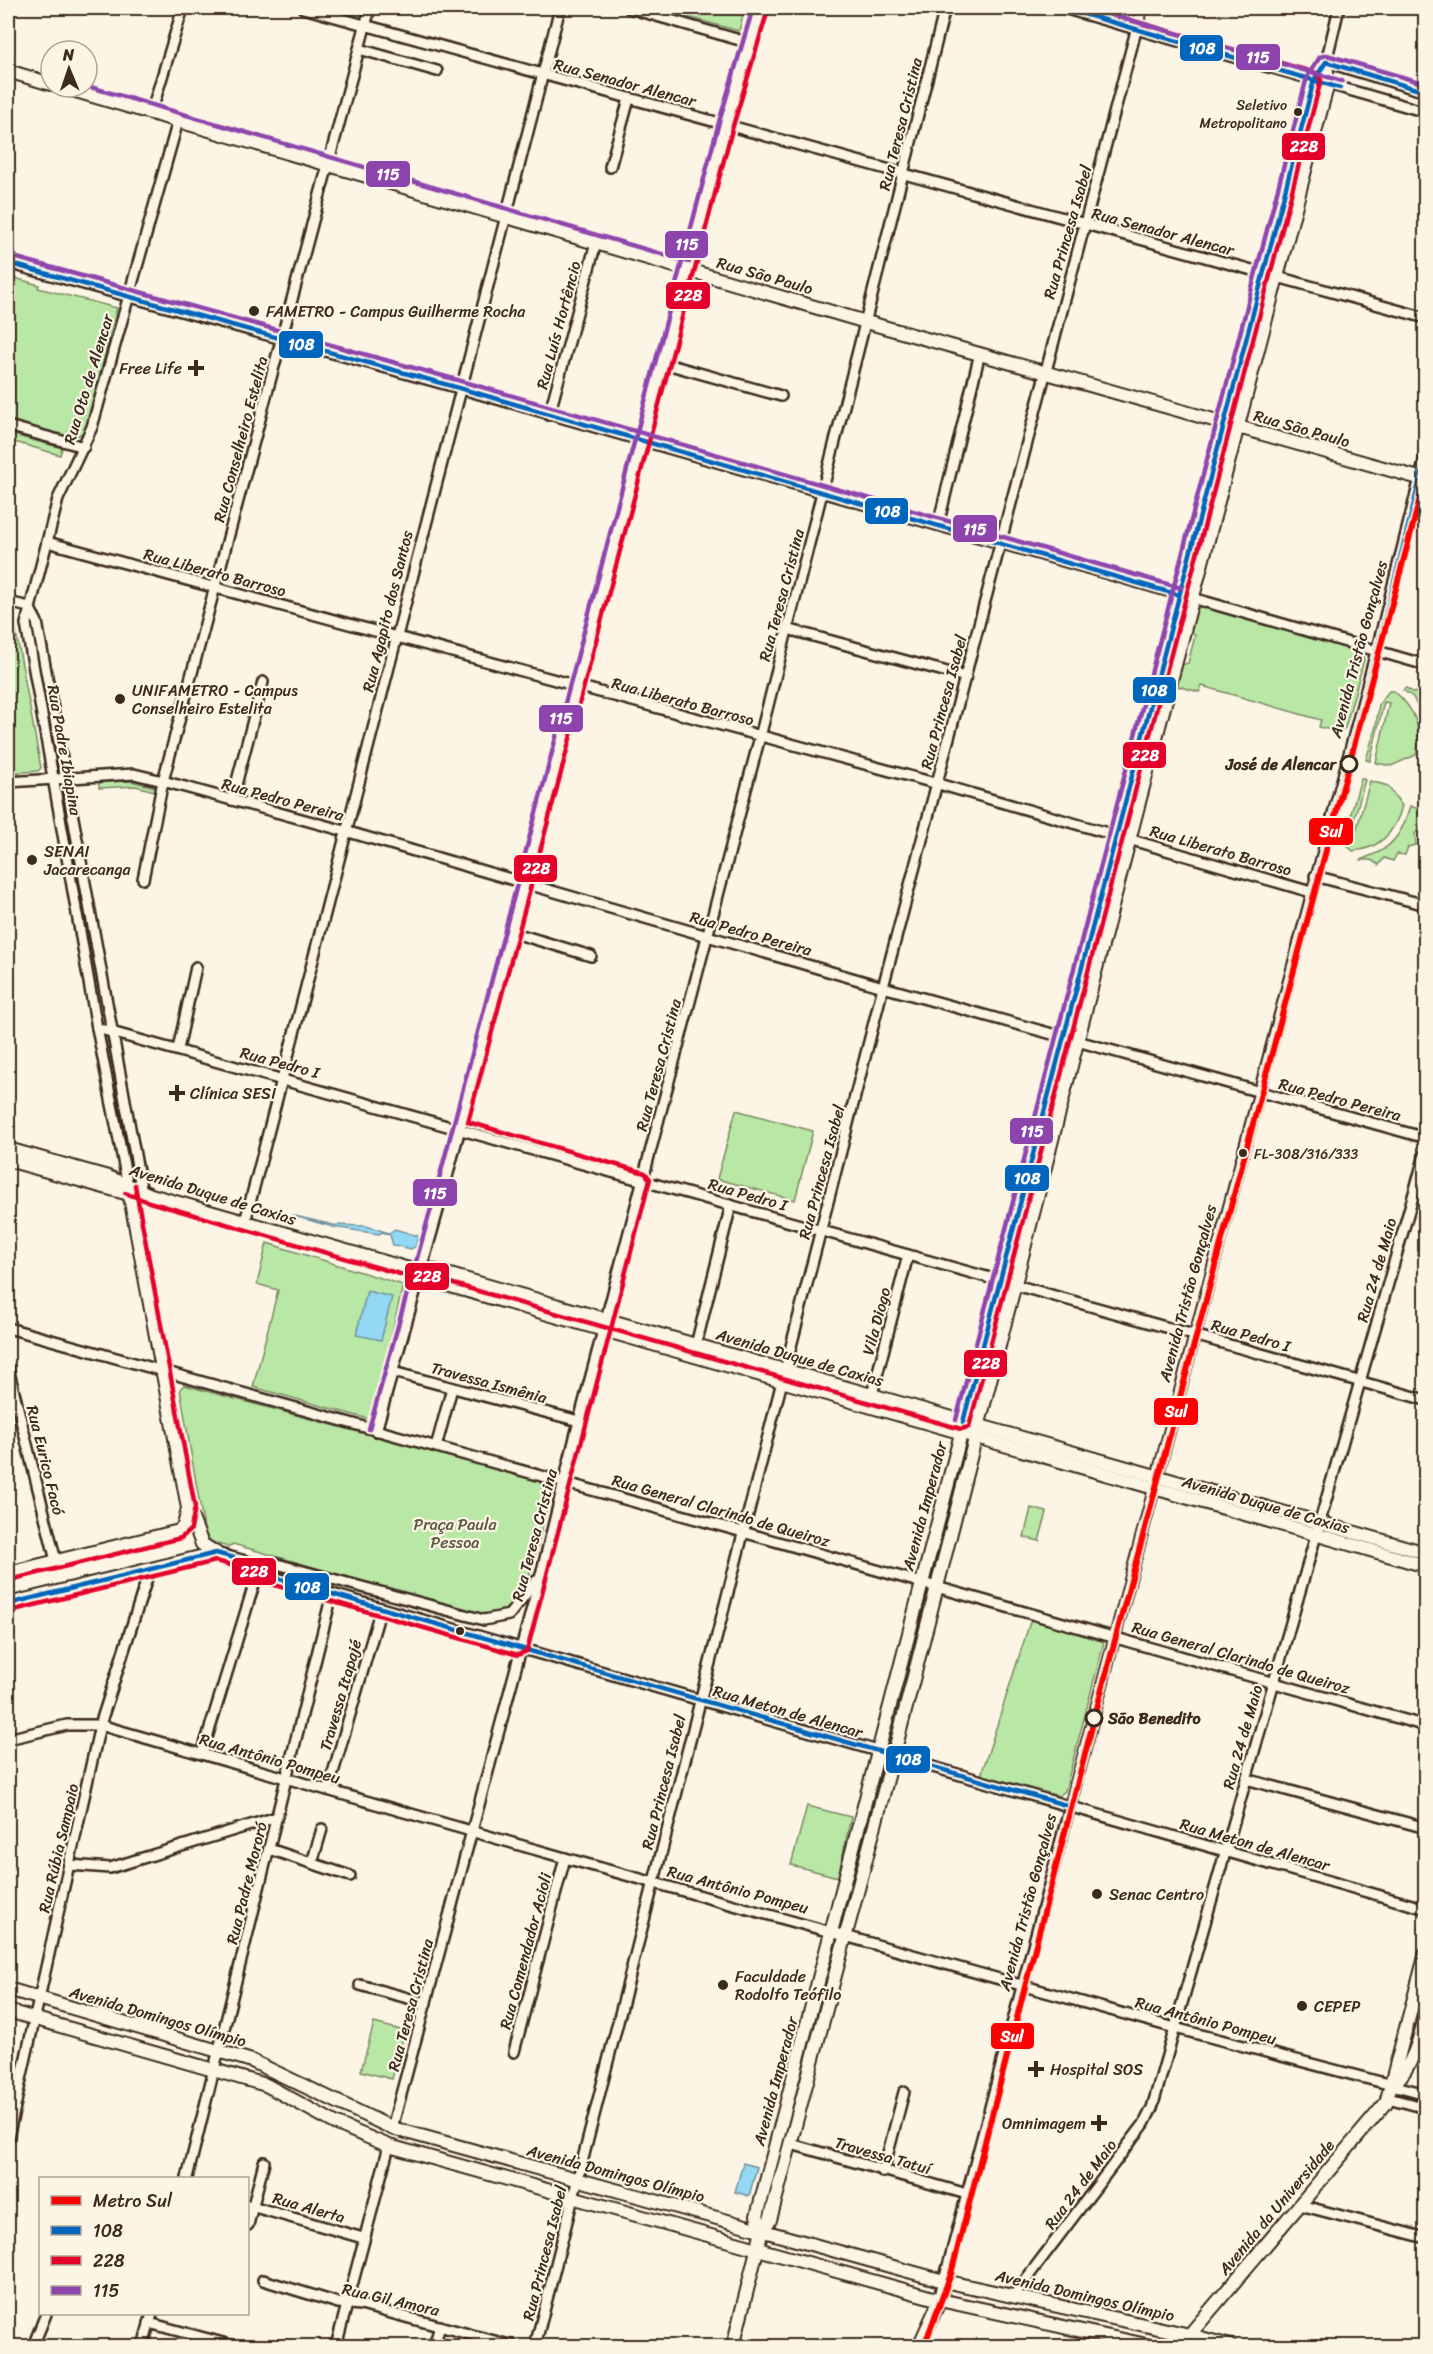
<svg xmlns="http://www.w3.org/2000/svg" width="1433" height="2354" viewBox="0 0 1433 2354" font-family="Sriracha,sans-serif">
  <rect width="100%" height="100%" fill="#fcf5e5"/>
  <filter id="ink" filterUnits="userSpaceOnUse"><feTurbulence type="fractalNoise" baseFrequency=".0167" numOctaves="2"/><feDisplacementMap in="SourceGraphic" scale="12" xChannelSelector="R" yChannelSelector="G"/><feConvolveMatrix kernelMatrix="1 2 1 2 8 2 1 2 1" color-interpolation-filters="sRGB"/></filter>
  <g filter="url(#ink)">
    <!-- green -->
    <g fill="#b9e7a5" stroke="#7a8862" stroke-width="1.5">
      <polygon points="655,8 745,8 739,31"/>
      <polygon points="8,276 39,285 38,288 117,308 85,432 73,438 8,420"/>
      <polygon points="13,435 62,448 60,455 11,441"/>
      <polygon points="1202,606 1362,652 1364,660 1345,728 1339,732 1319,727 1321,720 1202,686 1199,692 1178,686 1176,684 1181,665 1188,663 1195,636 1190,630 1196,610"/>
      <polygon points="8,610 13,616 41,768 38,771 8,773"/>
      <polygon points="1406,688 1414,693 1420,691 1425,695 1425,723 1413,697 1403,690"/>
      <path d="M1389 691H1394C1415 709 1423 728 1416 755L1391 766 1376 763 1389 703 1384 702 1370 761 1366 760 1376 726 1379 704Z"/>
      <path d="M1361 778 1365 780 1349 838 1354 839 1370 781 1388 786 1402 806C1395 832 1380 849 1353 851L1346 845 1345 835Z"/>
      <polygon points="131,781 159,788 158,792 136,786 99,788 99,782"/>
      <path d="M1410 806 1425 811 1423 823 1415 834 1416 845 1408 847 1405 855 1397 854 1393 861 1384 858 1379 865 1371 860H1361C1363 858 1371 856 1377 853 1396 844 1405 826 1410 806Z"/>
      <polygon points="736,1110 813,1131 795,1200 717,1179"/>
      <polygon points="267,1243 403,1285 372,1420 253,1387 278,1290 257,1284"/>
      <path d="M184 1385 539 1481 549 1499C541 1527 531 1595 507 1612 499 1617 489 1616 480 1615L233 1544 228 1547 212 1542 205 1535 180 1389Z"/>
      <polygon points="1031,1508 1047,1512 1039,1541 1024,1537"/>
      <polygon points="1031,1619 1104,1642 1065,1791 1059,1796 981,1775"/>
      <polygon points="807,1806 851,1817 838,1877 791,1865"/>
      <polygon points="374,2023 405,2031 392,2079 361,2071"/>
    </g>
    <!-- water -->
    <g fill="#93d8f5" stroke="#70929f" stroke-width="1.5">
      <polygon points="291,1215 333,1225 366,1226 389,1233 395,1229 418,1236 416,1246 411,1249 393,1245 390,1235 383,1232 379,1234 333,1227"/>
      <polygon points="367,1291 392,1297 381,1340 356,1335"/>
      <polygon points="743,2163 757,2167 749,2196 735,2192"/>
    </g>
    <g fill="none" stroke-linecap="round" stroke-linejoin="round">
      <defs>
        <g id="minor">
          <polyline points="303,8 1426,318"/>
          <polyline points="629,8 750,43"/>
          <polyline points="1063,8 1426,112"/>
          <polyline points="1339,8 1326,62 1426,92"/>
          <polyline points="359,49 437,71"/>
          <polyline points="151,113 183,8"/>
          <polyline points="610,167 629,99"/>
          <polyline points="8,263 459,388 1426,665"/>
          <polyline points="663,363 781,396"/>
          <polyline points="549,415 596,243"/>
          <polyline points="8,426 84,447"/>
          <polyline points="938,525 980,353"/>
          <polyline points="47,542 942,785 1311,892"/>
          <polyline points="8,602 29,607"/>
          <polyline points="29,607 37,622 142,1193"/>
          <polyline points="787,629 966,677"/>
          <polyline points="8,782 134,774 163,781 345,831 883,987 1426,1138"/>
          <polyline points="232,800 263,682"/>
          <polyline points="1315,876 1426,905"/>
          <polyline points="143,879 163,781 370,8"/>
          <polyline points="511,932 591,956"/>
          <polyline points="97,1028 1426,1400"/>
          <polyline points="178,1049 196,967"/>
          <polyline points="128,1186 97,1028 26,624 58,499 92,427 178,121"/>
          <polyline points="245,1222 560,8"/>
          <polyline points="8,1328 743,1532 1426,1726"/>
          <polyline points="696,1345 731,1205"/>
          <polyline points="8,1368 56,1561"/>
          <polyline points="393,1372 579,1421"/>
          <polyline points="872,1395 908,1255"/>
          <polyline points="376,1431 442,1196 726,124 761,8"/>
          <polyline points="436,1447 452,1388"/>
          <polyline points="216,1553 260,1565 273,1577 1426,1909"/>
          <polyline points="260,1565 277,1564 484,1620 509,1615 536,1581"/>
          <polyline points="8,1739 67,1725 100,1725 565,1858 1175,2028 1426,2094"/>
          <polyline points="202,1754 260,1565"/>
          <polyline points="1246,1779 1426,1828"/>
          <polyline points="328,1790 381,1608"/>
          <polyline points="269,1849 350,1876"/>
          <polyline points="312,1863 322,1829"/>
          <polyline points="70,1865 110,1868 277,1817"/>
          <polyline points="360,1985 426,2003"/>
          <polyline points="514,2052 565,1858"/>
          <polyline points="1388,2098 1426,2108"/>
          <polyline points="392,2128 543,1567 579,1421 762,729 945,8"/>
          <polyline points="8,2138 100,1725 150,1569"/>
          <polyline points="791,2144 967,2194"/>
          <polyline points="883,2172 904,2092"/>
          <polyline points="187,2178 332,1594"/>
          <polyline points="248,2205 363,2238"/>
          <polyline points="1300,2205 1426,2238"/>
          <polyline points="248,2225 264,2162"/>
          <polyline points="263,2280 338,2303 361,2305 513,2346"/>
          <polyline points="944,2281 1379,641 1426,454"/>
          <polyline points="1014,2295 1144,2124 1152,2108 1426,1151"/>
          <polyline points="149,2323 234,2346"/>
          <polyline points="33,2346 46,2314"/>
          <polyline points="143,2346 152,2314"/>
          <polyline points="336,2346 389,2146"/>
          <polyline points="434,2346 440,2326"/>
          <polyline points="535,2346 883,987 1142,8"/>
        </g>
        <g id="major">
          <polyline points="8,71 51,84"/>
          <polyline points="62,87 866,322 1426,480"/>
          <polyline points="8,1149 108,1177 151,1195 409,1269 419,1277 1426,1566"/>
          <polyline points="8,1160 136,1196"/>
          <polyline points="128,1186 188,1508 202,1544 216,1553"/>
          <polyline points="409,1269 422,1267 1426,1553"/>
          <polyline points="8,1573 179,1531 184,1526 188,1508"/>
          <polyline points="8,1604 216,1553"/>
          <polyline points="8,1989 252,2061 392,2128 944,2281 1190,2335 1230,2346"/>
          <polyline points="8,2011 266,2085 337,2124 389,2146 940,2300 1151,2346"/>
          <path d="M1393 2085C1413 2065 1419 2041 1426 2015"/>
          <polyline points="762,2230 757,2216 1314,80 1326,62"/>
          <polyline points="733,2346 762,2230 770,2220 896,1746 1132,829 1324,98 1328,84 1326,62"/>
          <polyline points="919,2346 940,2300 944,2281"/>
          <polyline points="1180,2346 1386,2103 1426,1953"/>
        </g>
      </defs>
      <!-- minor casing -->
      <use href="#minor" stroke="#3b2a1e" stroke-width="14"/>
      <!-- major casing -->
      <use href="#major" stroke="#3b2a1e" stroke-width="16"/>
      <!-- minor -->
      <use href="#minor" stroke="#fcf5e5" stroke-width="9"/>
      <!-- major -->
      <use href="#major" stroke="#fcf5e5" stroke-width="12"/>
      <defs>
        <g id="bus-1">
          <polyline points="1063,8 1340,88"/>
          <polyline points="8,263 459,388 1179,595"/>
          <polyline points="963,1422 1314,80 1326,62 1426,92"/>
          <polyline points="8,1604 216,1553 260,1565 273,1577 1069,1806 1379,641 1426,456"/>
        </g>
        <g id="bus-2">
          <polyline points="125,1193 149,1202 407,1276 422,1275 961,1429 969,1427 1321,80 1316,73 1088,8"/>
          <polyline points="10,1580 181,1538 191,1529 195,1507 135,1185"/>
          <polyline points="10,1611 216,1561 256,1572 271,1584 518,1655 527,1651 650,1179 645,1173 468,1122 733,126 768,10"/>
        </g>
        <g id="bus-3">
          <polyline points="1088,8 1342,81"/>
          <polyline points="87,86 689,262"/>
          <polyline points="10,256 461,381 1181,588"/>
          <polyline points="956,1420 1307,77 1320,57 1327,55 1426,84"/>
          <polyline points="369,1429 435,1194 719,122 753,8"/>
        </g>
      </defs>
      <!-- bus-1 casing -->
      <use href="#bus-1" stroke="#fcf5e5" stroke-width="9"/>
      <!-- bus-2 casing -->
      <use href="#bus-2" stroke="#fcf5e5" stroke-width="9"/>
      <!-- bus-3 casing -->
      <use href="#bus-3" stroke="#fcf5e5" stroke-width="9"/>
      <!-- bus-1 -->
      <use href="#bus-1" stroke="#0065bd" stroke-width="4.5"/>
      <!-- bus-2 -->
      <use href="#bus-2" stroke="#e4002b" stroke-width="4.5"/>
      <!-- bus-3 -->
      <use href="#bus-3" stroke="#8e44ad" stroke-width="4.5"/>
      <defs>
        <polyline id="metro-1" points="924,2346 951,2274 1094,1719 1426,476"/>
      </defs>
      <!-- metro-1 casing -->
      <use href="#metro-1" stroke="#fcf5e5" stroke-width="10"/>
      <!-- metro-1 -->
      <use href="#metro-1" stroke="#f00" stroke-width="6"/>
    </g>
  </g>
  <!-- markers -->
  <g fill="#3b2a1e" stroke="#fcf5e5" stroke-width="2">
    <circle cx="1298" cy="112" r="5"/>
    <circle cx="254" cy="311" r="6"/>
    <path d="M193 359h6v6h6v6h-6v6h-6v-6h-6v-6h6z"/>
    <circle cx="120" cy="699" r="6"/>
    <circle cx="32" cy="860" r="6"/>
    <path d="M174 1084h6v6h6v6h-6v6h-6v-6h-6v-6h6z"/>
    <circle cx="1243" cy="1153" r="5"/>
    <circle cx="460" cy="1631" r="5"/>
    <circle cx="1097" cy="1894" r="6"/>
    <circle cx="723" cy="1985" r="6"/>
    <circle cx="1302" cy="2006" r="6"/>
    <path d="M1033 2060h6v6h6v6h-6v6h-6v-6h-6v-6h6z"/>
    <path d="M1096 2114h6v6h6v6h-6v6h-6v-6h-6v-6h6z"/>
  </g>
  <g fill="#fcf5e5" stroke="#3b2a1e" stroke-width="3">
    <circle cx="1349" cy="764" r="8"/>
    <circle cx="1094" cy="1718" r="8"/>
  </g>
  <g text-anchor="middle" stroke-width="4.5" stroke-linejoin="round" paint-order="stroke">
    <!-- bus labels -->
    <g font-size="14" fill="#3b2a1e" stroke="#fcf5e5" text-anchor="end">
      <text x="1287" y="110">Seletivo<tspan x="1287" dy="18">Metropolitano</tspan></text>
      <text x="1254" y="1159" text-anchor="start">FL-308/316/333</text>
    </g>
    <!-- street labels -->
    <g font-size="16" fill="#3b2a1e" stroke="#fcf5e5">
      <text transform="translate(625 82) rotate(15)" y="6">Rua Senador Alencar</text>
      <text transform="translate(900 124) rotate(-76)" y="6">Rua Teresa Cristina</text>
      <text transform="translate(1163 231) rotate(15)" y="6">Rua Senador Alencar</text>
      <text transform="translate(1067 232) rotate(-74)" y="6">Rua Princesa Isabel</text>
      <text transform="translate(765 275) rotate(16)" y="6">Rua São Paulo</text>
      <text transform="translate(558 325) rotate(-75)" y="6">Rua Luís Hortêncio</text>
      <text transform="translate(88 379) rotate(-73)" y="6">Rua Oto de Alencar</text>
      <text transform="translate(1302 428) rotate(16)" y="6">Rua São Paulo</text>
      <text transform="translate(240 439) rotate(-75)" y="6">Rua Conselheiro Estelita</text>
      <text transform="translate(215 572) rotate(15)" y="6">Rua Liberato Barroso</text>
      <text transform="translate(781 595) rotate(-75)" y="6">Rua Teresa Cristina</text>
      <text transform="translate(387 611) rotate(-76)" y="6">Rua Agapito dos Santos</text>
      <text transform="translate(1358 649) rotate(-75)" y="6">Avenida Tristão Gonçalves</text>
      <text transform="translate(683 701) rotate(15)" y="6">Rua Liberato Barroso</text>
      <text transform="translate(943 702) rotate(-75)" y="6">Rua Princesa Isabel</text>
      <text transform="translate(65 750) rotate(80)" y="6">Rua Padre Ibiapina</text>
      <text transform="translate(283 799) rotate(15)" y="6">Rua Pedro Pereira</text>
      <text transform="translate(1221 850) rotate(16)" y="6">Rua Liberato Barroso</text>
      <text transform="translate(751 933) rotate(16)" y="6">Rua Pedro Pereira</text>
      <text transform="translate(280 1062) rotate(15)" y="6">Rua Pedro I</text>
      <text transform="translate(658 1065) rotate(-75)" y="6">Rua Teresa Cristina</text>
      <text transform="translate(1340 1099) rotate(15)" y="6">Rua Pedro Pereira</text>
      <text transform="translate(821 1172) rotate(-75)" y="6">Rua Princesa Isabel</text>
      <text transform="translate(213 1194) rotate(17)" y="6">Avenida Duque de Caxias</text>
      <text transform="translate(748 1194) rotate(16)" y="6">Rua Pedro I</text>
      <text transform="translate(1376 1270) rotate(-74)" y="6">Rua 24 de Maio</text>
      <text transform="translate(1187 1293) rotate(-75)" y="6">Avenida Tristão Gonçalves</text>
      <text transform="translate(876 1321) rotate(-75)" y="6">Vila Diogo</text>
      <text transform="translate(1251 1335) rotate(16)" y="6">Rua Pedro I</text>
      <text transform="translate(800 1357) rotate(16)" y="6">Avenida Duque de Caxias</text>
      <text transform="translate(489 1382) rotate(15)" y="6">Travessa Ismênia</text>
      <text transform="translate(46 1460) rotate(76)" y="6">Rua Eurico Facó</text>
      <text transform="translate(1266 1504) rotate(16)" y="6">Avenida Duque de Caxias</text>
      <text transform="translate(924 1506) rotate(-75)" y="6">Avenida Imperador</text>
      <text transform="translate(721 1510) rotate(16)" y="6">Rua General Clarindo de Queiroz</text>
      <text transform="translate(534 1535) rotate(-75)" y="6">Rua Teresa Cristina</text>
      <text transform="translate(1241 1657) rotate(16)" y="6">Rua General Clarindo de Queiroz</text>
      <text transform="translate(340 1695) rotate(-74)" y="6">Travessa Itapajé</text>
      <text transform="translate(788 1711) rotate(16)" y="6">Rua Meton de Alencar</text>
      <text transform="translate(1242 1737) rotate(-74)" y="6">Rua 24 de Maio</text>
      <text transform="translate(270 1758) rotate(16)" y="6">Rua Antônio Pompeu</text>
      <text transform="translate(663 1782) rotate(-76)" y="6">Rua Princesa Isabel</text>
      <text transform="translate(1255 1844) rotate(16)" y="6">Rua Meton de Alencar</text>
      <text transform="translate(58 1848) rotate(-77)" y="6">Rua Rúbia Sampaio</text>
      <text transform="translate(246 1883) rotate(-76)" y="6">Rua Padre Mororó</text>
      <text transform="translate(738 1889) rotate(15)" y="6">Rua Antônio Pompeu</text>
      <text transform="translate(1027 1902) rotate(-75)" y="6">Avenida Tristão Gonçalves</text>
      <text transform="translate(525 1951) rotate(-75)" y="6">Rua Comendador Acioli</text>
      <text transform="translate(410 2005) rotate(-75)" y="6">Rua Teresa Cristina</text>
      <text transform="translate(158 2016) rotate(16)" y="6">Avenida Domingos Olímpio</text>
      <text transform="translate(1206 2020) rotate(15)" y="6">Rua Antônio Pompeu</text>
      <text transform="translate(775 2081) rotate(-75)" y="6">Avenida Imperador</text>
      <text transform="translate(883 2155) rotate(16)" y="6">Travessa Tatuí</text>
      <text transform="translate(616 2173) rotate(15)" y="6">Avenida Domingos Olímpio</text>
      <text transform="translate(1080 2184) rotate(-53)" y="6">Rua 24 de Maio</text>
      <text transform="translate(309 2207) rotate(16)" y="6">Rua Alerta</text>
      <text transform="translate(1276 2207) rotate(-50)" y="6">Avenida da Universidade</text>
      <text transform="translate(544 2253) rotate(-76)" y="6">Rua Princesa Isabel</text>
      <text transform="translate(1085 2295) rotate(13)" y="6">Avenida Domingos Olímpio</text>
      <text transform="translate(391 2299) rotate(13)" y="6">Rua Gil Amora</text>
    </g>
    <!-- poi labels -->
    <g font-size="16" fill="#3b2a1e" stroke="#fcf5e5" text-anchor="start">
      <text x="266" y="317">FAMETRO - Campus Guilherme Rocha</text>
      <text x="182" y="374" text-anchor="end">Free Life</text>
      <text x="132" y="696">UNIFAMETRO - Campus<tspan x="132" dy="18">Conselheiro Estelita</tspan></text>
      <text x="44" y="857">SENAI<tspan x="44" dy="18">Jacarecanga</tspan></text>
      <text x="190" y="1099">Clínica SESI</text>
      <text x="1109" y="1900">Senac Centro</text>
      <text x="735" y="1982">Faculdade<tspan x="735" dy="18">Rodolfo Teófilo</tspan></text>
      <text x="1314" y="2012">CEPEP</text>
      <text x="1050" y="2075">Hospital SOS</text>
      <text x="1086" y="2129" text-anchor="end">Omnimagem</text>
    </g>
    <!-- stop labels -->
    <g font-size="16" font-weight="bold" fill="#3b2a1e" stroke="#fcf5e5" text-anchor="end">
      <text x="1336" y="770">José de Alencar</text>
      <text x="1108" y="1724" text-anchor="start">São Benedito</text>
    </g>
    <!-- park labels -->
    <g font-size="16" fill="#5a5940" stroke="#fcf5e5">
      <text x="455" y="1530">Praça Paula<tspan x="455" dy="18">Pessoa</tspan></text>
    </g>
  </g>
  <g stroke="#fcf5e5" stroke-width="2">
    <rect x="1179" y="34" width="45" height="28" rx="6" fill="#0065bd"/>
    <rect x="1235" y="43" width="46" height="28" rx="6" fill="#8e44ad"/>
    <rect x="1281" y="132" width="45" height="29" rx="6" fill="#e4002b"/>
    <rect x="365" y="160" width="46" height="28" rx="6" fill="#8e44ad"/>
    <rect x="664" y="230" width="45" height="29" rx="6" fill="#8e44ad"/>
    <rect x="665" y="281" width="46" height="29" rx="6" fill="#e4002b"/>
    <rect x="278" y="330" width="46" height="29" rx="6" fill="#0065bd"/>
    <rect x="864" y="497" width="45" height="28" rx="6" fill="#0065bd"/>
    <rect x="952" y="514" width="46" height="29" rx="6" fill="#8e44ad"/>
    <rect x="1132" y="676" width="45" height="28" rx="6" fill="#0065bd"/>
    <rect x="538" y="704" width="46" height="29" rx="6" fill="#8e44ad"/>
    <rect x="1122" y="741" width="45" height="28" rx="6" fill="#e4002b"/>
    <rect x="1308" y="817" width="46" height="29" rx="6" fill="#f00"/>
    <rect x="513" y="854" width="45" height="29" rx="6" fill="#e4002b"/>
    <rect x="1009" y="1117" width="45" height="28" rx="6" fill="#8e44ad"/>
    <rect x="1004" y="1164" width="46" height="28" rx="6" fill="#0065bd"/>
    <rect x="412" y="1178" width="46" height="29" rx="6" fill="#8e44ad"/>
    <rect x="404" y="1262" width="46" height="29" rx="6" fill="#e4002b"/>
    <rect x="963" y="1349" width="45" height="29" rx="6" fill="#e4002b"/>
    <rect x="1153" y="1397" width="46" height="29" rx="6" fill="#f00"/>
    <rect x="231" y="1557" width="46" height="29" rx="6" fill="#e4002b"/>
    <rect x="284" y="1572" width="46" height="29" rx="6" fill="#0065bd"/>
    <rect x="885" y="1745" width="46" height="29" rx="6" fill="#0065bd"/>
    <rect x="990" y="2022" width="45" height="28" rx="6" fill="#f00"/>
  </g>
  <g font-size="16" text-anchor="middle" font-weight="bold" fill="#fff">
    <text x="1202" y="54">108</text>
    <text x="1258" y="63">115</text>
    <text x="1304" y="152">228</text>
    <text x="388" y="180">115</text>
    <text x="687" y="250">115</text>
    <text x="688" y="301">228</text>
    <text x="301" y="350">108</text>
    <text x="887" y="517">108</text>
    <text x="975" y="535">115</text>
    <text x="1154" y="696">108</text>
    <text x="561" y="724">115</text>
    <text x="1145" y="761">228</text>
    <text x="1331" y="837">Sul</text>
    <text x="536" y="874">228</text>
    <text x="1032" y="1137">115</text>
    <text x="1027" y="1184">108</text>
    <text x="435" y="1199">115</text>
    <text x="427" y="1282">228</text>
    <text x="986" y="1369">228</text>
    <text x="1176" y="1417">Sul</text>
    <text x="254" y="1577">228</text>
    <text x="307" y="1593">108</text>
    <text x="908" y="1765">108</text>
    <text x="1012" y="2042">Sul</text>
  </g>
  <!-- margin -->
  <rect width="1433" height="2354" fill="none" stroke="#fcf5e5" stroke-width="30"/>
  <rect x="15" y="15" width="1403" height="2324" fill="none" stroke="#3b2a1e" stroke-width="2" filter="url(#ink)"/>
  <!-- legend -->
  <rect x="39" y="2177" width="210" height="138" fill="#fcf5e5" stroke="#afa495" stroke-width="1.5"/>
  <rect x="51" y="2196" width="30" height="9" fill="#ff0000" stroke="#afa495" stroke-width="1.5"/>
  <text x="93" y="2207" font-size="18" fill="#3b2a1e">Metro Sul</text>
  <rect x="51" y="2226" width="30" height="9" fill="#0065bd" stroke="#afa495" stroke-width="1.5"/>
  <text x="93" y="2237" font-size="18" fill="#3b2a1e">108</text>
  <rect x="51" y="2256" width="30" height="9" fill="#e4002b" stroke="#afa495" stroke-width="1.5"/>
  <text x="93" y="2267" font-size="18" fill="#3b2a1e">228</text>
  <rect x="51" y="2286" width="30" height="9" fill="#8e44ad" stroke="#afa495" stroke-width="1.5"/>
  <text x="93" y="2297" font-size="18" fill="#3b2a1e">115</text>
  <!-- north arrow -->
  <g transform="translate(69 69) rotate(358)"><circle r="28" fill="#fcf5e5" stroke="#afa495" stroke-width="1.5"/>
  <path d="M0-4.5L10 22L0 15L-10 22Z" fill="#3b2a1e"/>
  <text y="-9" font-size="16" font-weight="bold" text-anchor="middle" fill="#3b2a1e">N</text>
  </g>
</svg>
